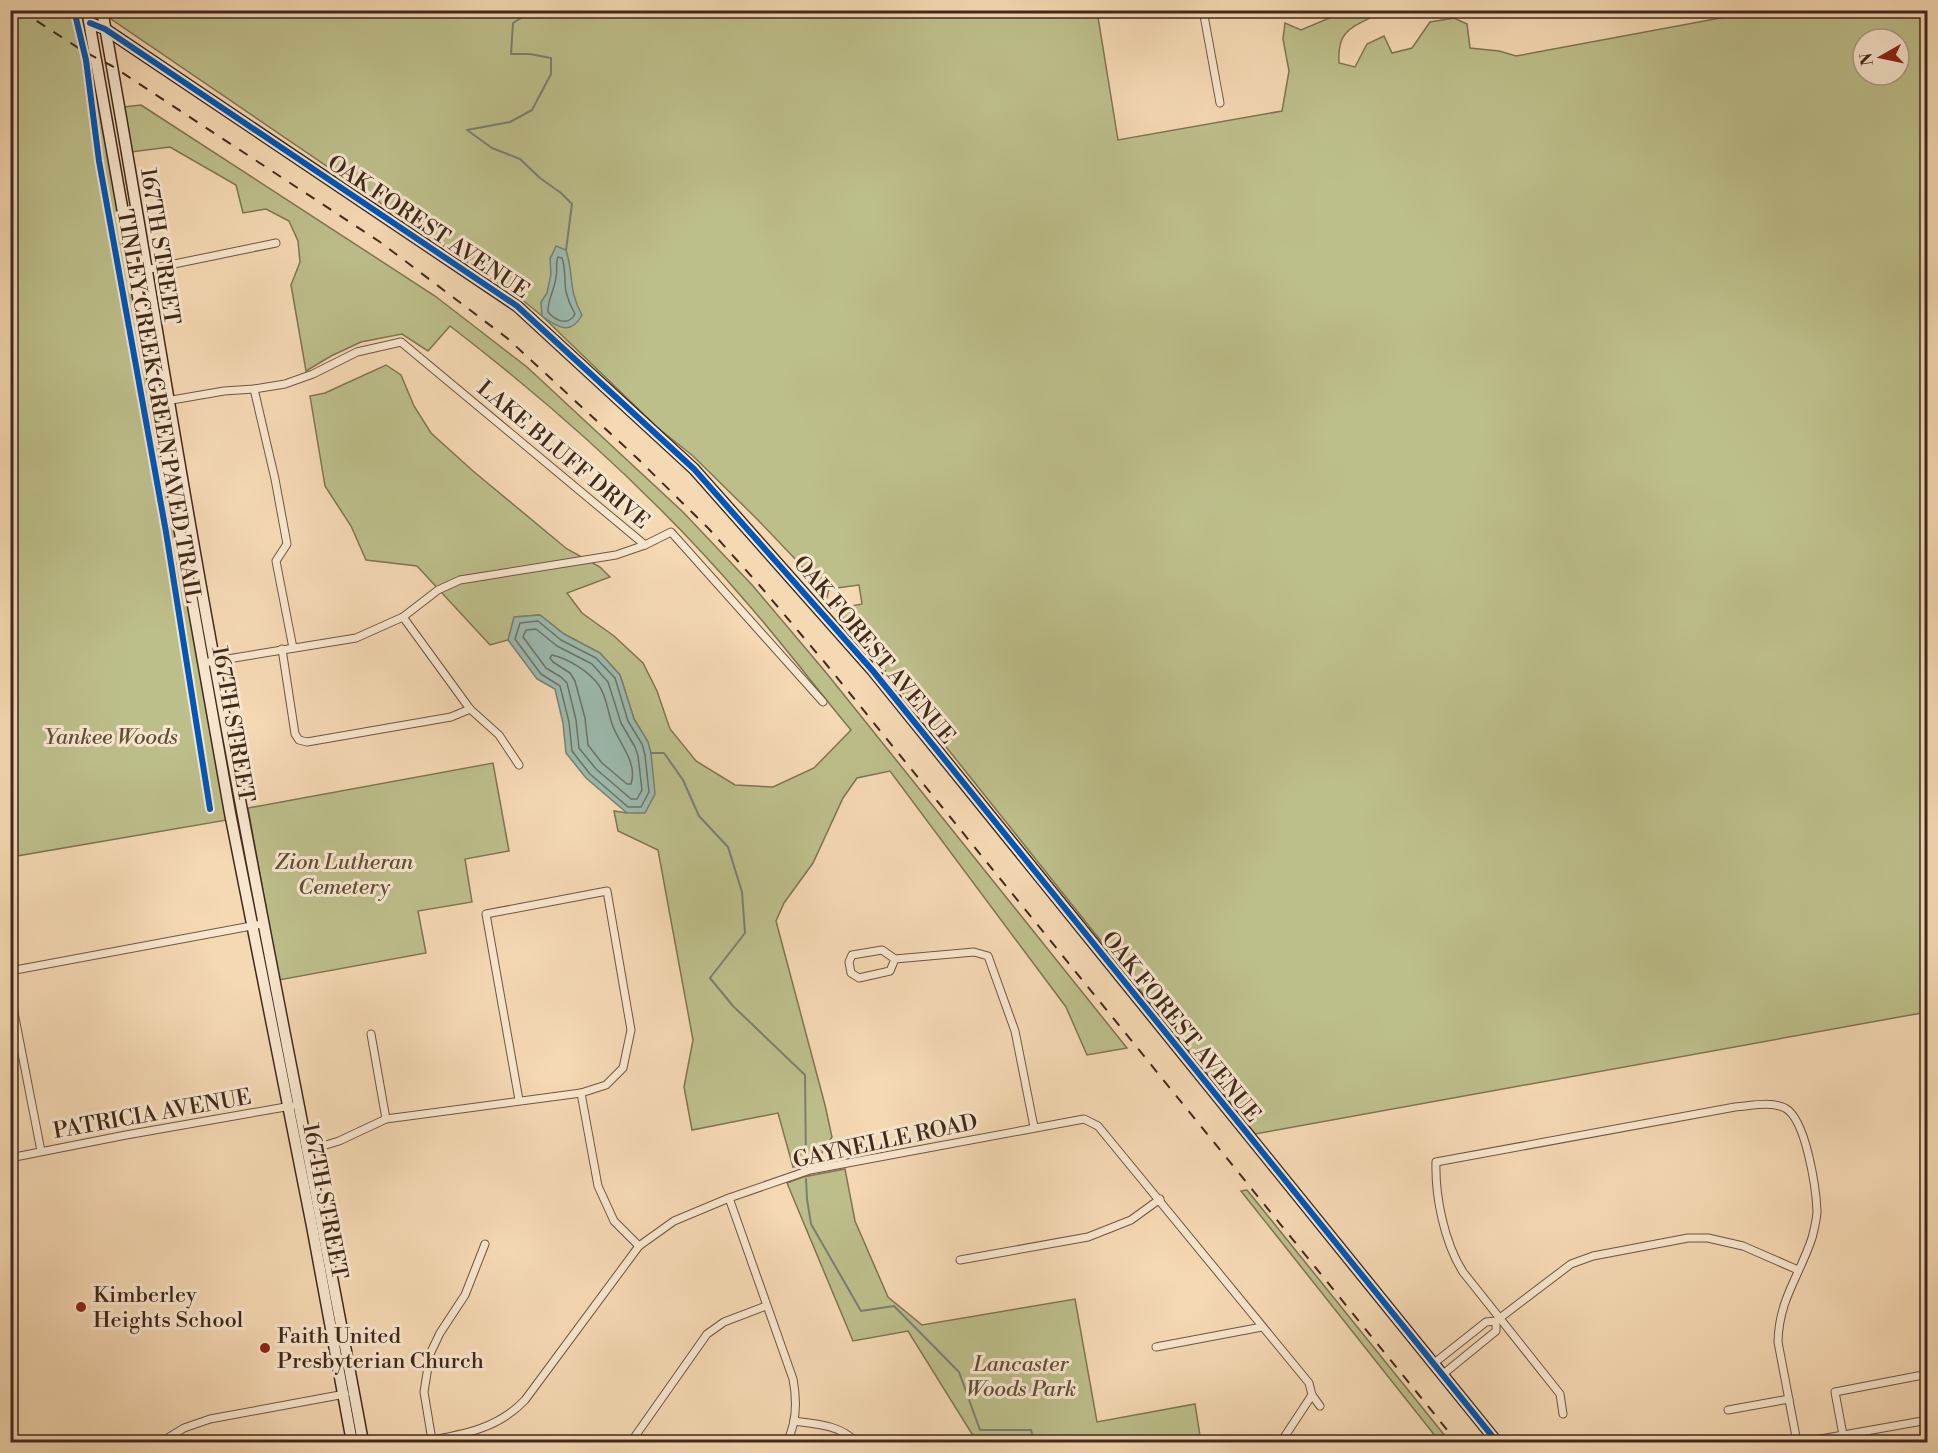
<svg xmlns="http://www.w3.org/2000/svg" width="1938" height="1453" viewBox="0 0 1938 1453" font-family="'Libre Bodoni',serif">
  <rect width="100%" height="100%" fill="#f5d9b3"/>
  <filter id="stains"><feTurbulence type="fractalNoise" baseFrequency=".00333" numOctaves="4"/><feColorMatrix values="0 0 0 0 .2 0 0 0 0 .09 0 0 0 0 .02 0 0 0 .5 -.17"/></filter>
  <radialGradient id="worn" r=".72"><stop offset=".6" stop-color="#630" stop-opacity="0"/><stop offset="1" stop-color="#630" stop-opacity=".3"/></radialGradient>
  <!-- green -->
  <g fill="#bdbf8b" stroke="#7f7454" stroke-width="1.5" fill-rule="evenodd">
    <polygon points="11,11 82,11 227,820 11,857"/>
    <path d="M109 11H1097L1118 140 1282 111 1289 71 1283 39 1285 23 1301 30 1346 11H1373L1376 15C1350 28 1337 31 1339 63L1355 67 1367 44 1384 36 1392 53 1412 48 1430 22 1454 18 1467 24 1470 48 1499 51 1516 56 1758 11H1927V1012L1255 1134 836 609 862 604 859 585 829 589 827 597 799 563 756 518 693 456 658 428 542 316 520 298 111 19ZM1863 39H1899V75H1863Z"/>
    <path d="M141 105 435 296 527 367 683 512 753 586 828 675 1127 1048 1087 1055 1066 1007 890 771 857 778 843 798 813 863 784 903 776 921 825 1105 832 1137 816 1162 793 1167 778 1113 692 1130 684 1087 693 1040 658 850 618 831 614 811 627 813 648 742 634 719 620 675 600 653 564 634 540 615 515 617 508 640 490 645 417 566 366 560 351 526 325 486 310 396 325 393 386 365 401 375 414 406 431 433 473 471 567 549 600 567 610 577 567 593 582 613 614 636 643 663 657 691 670 729 696 761 735 785 773 787 814 768 851 730C816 688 783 644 747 603 659 500 557 408 450 326L428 351 402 334 361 342 331 356 306 371 291 285 300 262 298 241 289 221 266 209 243 213 236 185 170 147 131 152 124 107Z"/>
    <polygon points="493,763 509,851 465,859 472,902 418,911 426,953 279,980 248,808"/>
    <polygon points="845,1169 855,1221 888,1297 922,1325 1075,1299 1097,1422 1195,1404 1201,1442 977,1442 908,1331 853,1341 787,1183 803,1177"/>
    <polygon points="1247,1190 1450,1442 1440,1442 1241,1191"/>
  </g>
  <!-- water -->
  <g fill="#9cbaaf" stroke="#788074" stroke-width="1.5">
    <path d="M556 246 566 250C574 275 568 290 582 315 571 336 557 327 542 316L541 302 547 293 551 274 550 259Z"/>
    <polygon points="540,615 564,634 600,653 620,675 634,719 648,742 651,753 655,794 645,813 627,813 586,778 566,753 563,723 555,689 537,679 508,640 514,617"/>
  </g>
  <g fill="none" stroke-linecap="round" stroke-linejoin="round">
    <!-- shore -->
    <g stroke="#6e7266" stroke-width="1.5">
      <path d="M558 257 562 258C566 269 564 280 566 292 568 300 571 307 575 314 568 327 555 320 548 312 547 301 555 289 556 277 558 270 555 263 558 257Z"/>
      <polygon points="538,621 561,640 596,658 615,678 628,721 642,744 645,755 649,792 641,807 628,807 590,774 572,751 569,722 560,686 541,674 515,639 520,623"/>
      <polygon points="536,629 557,646 592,664 608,682 621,723 635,747 638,756 642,790 637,799 631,799 596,769 579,748 576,720 567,683 561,677 546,668 523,637 526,630"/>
      <path d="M552 655C569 659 588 671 598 684 606 694 608 712 612 724 619 744 638 762 631 784H627L602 763 588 745 585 718 575 681 570 673 553 662 550 658Z"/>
    </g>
    <!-- stream -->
    <g stroke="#788074" stroke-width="2">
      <polyline points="534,10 513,23 511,54 530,54 551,58 551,74 532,110 510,122 467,130 492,148 520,159 540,178 561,193 572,204 566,250"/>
      <polyline points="651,753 664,753 683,780 699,816 728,847 742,892 745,933 710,978 733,1006 805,1075 806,1165"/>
      <polyline points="806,1179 807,1199 811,1224 861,1311 894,1306 959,1372 980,1430 1031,1430 1034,1442"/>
    </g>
    <defs>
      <g id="street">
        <polyline points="1203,10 1220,103"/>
        <polyline points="145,270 276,243"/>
        <polyline points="254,389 275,479 287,544 276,561 293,648"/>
        <polyline points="166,401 224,391 254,389 285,384 313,374 357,352 401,342 645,545"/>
        <polyline points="403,617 470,709 499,735 519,765"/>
        <polyline points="282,649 295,734 299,740 307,742 451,717 470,709"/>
        <polyline points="203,663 356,638 403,617 438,590 460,580 616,555 645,545 671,532 823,702"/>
        <polyline points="895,959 890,971 859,978 851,973 849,962 852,955 882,950 895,959 974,952 988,956 1015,1031 1034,1127"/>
        <polyline points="10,971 262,924"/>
        <polyline points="10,992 41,1151"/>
        <polyline points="371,1034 386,1119"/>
        <polyline points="581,1093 598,1186 614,1221 639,1246"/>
        <polyline points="306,1151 339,1141 386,1119 581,1093 606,1085 623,1068 631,1030 607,891 486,914 519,1100"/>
        <polyline points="10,1158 126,1135 291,1106"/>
        <path d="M729 1198 793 1379C797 1400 797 1422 787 1442"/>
        <polyline points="960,1260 1088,1237 1131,1220 1160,1199"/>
        <polyline points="1156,1347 1262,1327"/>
        <polyline points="1433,1364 1486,1322 1496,1321 1571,1264 1593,1256 1688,1238 1708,1238 1743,1246 1798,1270"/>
        <polyline points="1442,1375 1496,1331 1496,1321"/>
        <polyline points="1728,1410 1789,1399"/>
        <path d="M1563 1414 1560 1394 1463 1272C1444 1242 1435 1196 1436 1162L1735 1107C1751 1106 1770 1101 1785 1108 1806 1119 1816 1188 1817 1211 1817 1219 1814 1230 1812 1238 1799 1277 1779 1299 1778 1342L1797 1442"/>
        <path d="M794 1421C817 1424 840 1425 856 1442"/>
        <polyline points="1843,1435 1835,1392 1928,1374"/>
        <polyline points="432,1440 424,1392 430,1354 440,1333 465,1295 485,1244"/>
        <polyline points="161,1442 184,1428 210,1419 345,1394"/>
        <path d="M421 1442C460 1435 497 1430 525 1400L639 1246 674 1221 729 1198 810 1170 1084 1119 1098 1126 1309 1383 1312 1395 1320 1406"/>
        <polyline points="631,1442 707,1334 724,1322 766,1306"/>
        <polyline points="1281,1442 1312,1395"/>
        <polyline points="1804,1442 1928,1420"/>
      </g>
      <g id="secondary">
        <polyline points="87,10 230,813 312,1226 352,1442"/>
        <path d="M102 10C141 226 174 443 214 659 261 921 315 1181 363 1442"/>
        <polyline points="90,23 105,29 517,306 694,469 873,671 1497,1442"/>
      </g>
    </defs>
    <!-- street casing -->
    <use href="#street" stroke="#6e5542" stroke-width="9"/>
    <!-- secondary casing -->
    <use href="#secondary" stroke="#41291c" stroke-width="13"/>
    <!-- street -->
    <use href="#street" stroke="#f8e6ce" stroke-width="7"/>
    <!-- secondary -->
    <use href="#secondary" stroke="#f8e6ce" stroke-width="10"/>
    <!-- rail -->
    <polyline stroke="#41291c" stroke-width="2" stroke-dasharray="10 10" stroke-linecap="butt" points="20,10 83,51 112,66 380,242 507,338 637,458 709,529 761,587 826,664 1457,1442"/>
    <defs>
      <g id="cycleway">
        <polyline points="74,10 86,60 99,161 166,532 210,809"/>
        <polyline points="90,23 105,29 517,306 694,469 873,671 1497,1442"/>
      </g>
    </defs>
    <!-- cycleway casing -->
    <use href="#cycleway" stroke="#f8e6ce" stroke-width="10"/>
    <!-- cycleway -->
    <use href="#cycleway" stroke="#0057b8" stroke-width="6"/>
  </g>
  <!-- markers -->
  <g fill="#8f2418" stroke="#f8e6ce" stroke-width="2">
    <circle cx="81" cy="1307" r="6"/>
    <circle cx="265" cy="1348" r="6"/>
  </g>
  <g text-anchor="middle" stroke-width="6" stroke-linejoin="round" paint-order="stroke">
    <!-- street labels -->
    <g font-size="22" fill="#41291c" stroke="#f8e6ce">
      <text transform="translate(429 226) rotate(34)" y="8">OAK FOREST AVENUE</text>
      <text transform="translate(161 246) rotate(81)" y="8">167TH STREET</text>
      <text transform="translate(160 406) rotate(80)" y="8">TINLEY CREEK GREEN PAVED TRAIL</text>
      <text transform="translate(564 454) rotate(40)" y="8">LAKE BLUFF DRIVE</text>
      <text transform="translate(875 649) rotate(50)" y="8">OAK FOREST AVENUE</text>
      <text transform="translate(234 724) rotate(80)" y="8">167TH STREET</text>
      <text transform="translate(1182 1026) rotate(51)" y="8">OAK FOREST AVENUE</text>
      <text transform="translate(152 1113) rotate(-10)" y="8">PATRICIA AVENUE</text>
      <text transform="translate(885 1140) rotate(-12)" y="8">GAYNELLE ROAD</text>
      <text transform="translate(326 1201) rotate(79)" y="8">167TH STREET</text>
    </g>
    <!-- park labels -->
    <g font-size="22" font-style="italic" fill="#604e38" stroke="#f8e6ce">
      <text x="111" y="744">Yankee Woods</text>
      <text x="344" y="869">Zion Lutheran<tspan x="344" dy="25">Cemetery</tspan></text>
      <text x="1021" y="1371">Lancaster<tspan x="1021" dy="25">Woods Park</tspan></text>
    </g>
    <!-- poi labels -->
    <g font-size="22" fill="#41291c" stroke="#f8e6ce" text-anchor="start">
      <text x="93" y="1302">Kimberley<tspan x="93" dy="25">Heights School</tspan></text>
      <text x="277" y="1343">Faith United<tspan x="277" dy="25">Presbyterian Church</tspan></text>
    </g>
  </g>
  <!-- margin -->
  <rect width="1938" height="1453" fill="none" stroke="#f5d9b3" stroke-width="36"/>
  <rect x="12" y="12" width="1914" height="1429" fill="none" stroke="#41291c" stroke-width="3"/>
  <rect x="18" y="18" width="1902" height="1417" fill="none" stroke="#41291c" stroke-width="1.5"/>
  <!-- north arrow -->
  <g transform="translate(1881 57) rotate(261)"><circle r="28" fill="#f8e6ce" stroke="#af9a87" stroke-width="1.5"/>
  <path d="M0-4.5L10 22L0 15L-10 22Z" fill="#8f2418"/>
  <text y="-9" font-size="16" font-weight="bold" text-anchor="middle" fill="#41291c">N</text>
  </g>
  <rect width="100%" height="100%" filter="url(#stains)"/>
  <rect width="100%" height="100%" fill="url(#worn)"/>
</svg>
